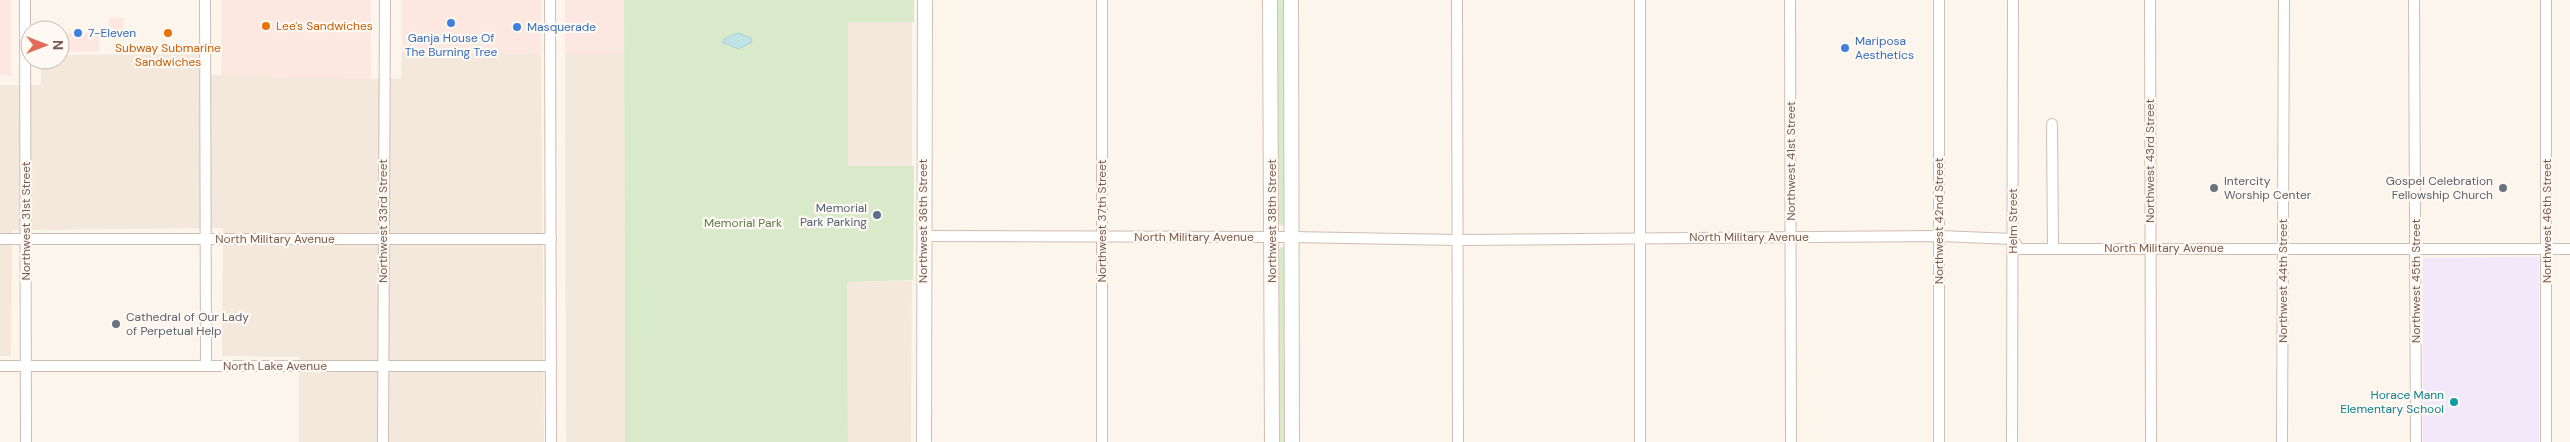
<svg xmlns="http://www.w3.org/2000/svg" width="2570" height="442" viewBox="0 0 2570 442" font-family="'DM Sans',sans-serif">
  <rect width="100%" height="100%" fill="#fcf5ec"/>
  <!-- residential -->
  <g fill="#f4e7db">
    <polygon points="848,21 912,22 912,166 848,166"/>
    <polygon points="402,52 541,54 544,442 299,442 299,357 222,356 223,228 12,230 11,356 0,356 0,85 41,85 41,60 60,60 60,55 205,54 211,75 401,79"/>
    <polygon points="565,54 624,54 625,442 566,442"/>
    <polygon points="912,281 911,442 848,442 847,282"/>
  </g>
  <!-- commercial -->
  <g fill="#fce7e1">
    <polygon points="0,0 11,0 11,76 0,75"/>
    <polygon points="222,0 371,0 371,79 221,75"/>
    <polygon points="402,0 541,0 541,54 402,52"/>
    <rect x="565" y="0" width="59" height="54"/>
    <polygon points="108,18 124,18 122,32 110,32"/>
    <polygon points="60,33 97,33 97,35 99,36 99,52 60,52"/>
  </g>
  <!-- education -->
  <polygon fill="#f2e8f9" points="2539,257 2539,442 2423,442 2423,258"/>
  <!-- green -->
  <g fill="#d9eaca">
    <polygon points="624,0 914,0 914,22 848,22 848,166 914,166 913,280 847,282 848,442 625,442"/>
    <polygon points="1277,0 1288,0 1285,226 1282,226 1277,222"/>
    <polygon points="1282,247 1285,247 1288,442 1276,442 1277,250"/>
  </g>
  <!-- water -->
  <polygon fill="#c0e3e6" stroke="#a7d3d8" points="738,33 751,38 752,42 738,49 722,42 724,39"/>
  <g fill="none" stroke-linecap="round" stroke-linejoin="round">
    <defs>
      <g id="street">
        <polyline points="25,0 26,442"/>
        <polyline points="205,0 206,366"/>
        <polyline points="550,0 551,442"/>
        <polyline points="1102,0 1102,442"/>
        <polyline points="1457,0 1458,442"/>
        <polyline points="1790,0 1791,442"/>
        <polyline points="2150,0 2151,442"/>
        <polyline points="2414,0 2416,442"/>
        <polyline points="2546,0 2546,442"/>
        <polyline points="2052,124 2053,249"/>
        <polyline points="923,236 1292,237 1457,240 1940,236 2013,239 2019,249 2570,249"/>
        <polyline points="0,239 551,239"/>
        <polyline points="0,366 551,366"/>
        <polyline points="383,442 385,0"/>
        <polyline points="1640,442 1640,0"/>
        <polyline points="1939,442 1939,0"/>
        <polyline points="2012,442 2013,0"/>
        <polyline points="2282,442 2284,0"/>
      </g>
      <g id="secondary">
        <polyline points="1270,0 1272,442"/>
        <polyline points="1291,0 1292,442"/>
        <polyline points="924,442 925,0"/>
      </g>
    </defs>
    <!-- street casing -->
    <use href="#street" stroke="#cfbdb1" stroke-width="12"/>
    <!-- secondary casing -->
    <use href="#secondary" stroke="#d4bfb1" stroke-width="16"/>
    <!-- street -->
    <use href="#street" stroke="#fff" stroke-width="10"/>
    <!-- secondary -->
    <use href="#secondary" stroke="#fff" stroke-width="14"/>
  </g>
  <!-- markers -->
  <g fill="#3f7fe0" stroke="#fff9f3" stroke-width="2">
    <circle cx="451" cy="23" r="5"/>
    <circle cx="517" cy="27" r="5"/>
    <circle cx="78" cy="33" r="5"/>
    <circle cx="1845" cy="48" r="5"/>
  </g>
  <g fill="#e8710a" stroke="#fff9f3" stroke-width="2">
    <circle cx="266" cy="26" r="5"/>
    <circle cx="168" cy="33" r="5"/>
  </g>
  <g fill="#6b7280" stroke="#fff9f3" stroke-width="2">
    <circle cx="2214" cy="188" r="5"/>
    <circle cx="2503" cy="188" r="5"/>
    <circle cx="116" cy="324" r="5"/>
  </g>
  <circle fill="#5c6f8a" stroke="#fff9f3" stroke-width="2" cx="877" cy="215" r="5"/>
  <circle fill="#0f9aa8" stroke="#fff9f3" stroke-width="2" cx="2454" cy="402" r="5"/>
  <g text-anchor="middle" stroke-width="4.5" stroke-linejoin="round" paint-order="stroke">
    <!-- food labels -->
    <g font-size="12" fill="#c56008" stroke="#fff9f3" text-anchor="start">
      <text x="276" y="30">Lee's Sandwiches</text>
      <text x="168" y="52" text-anchor="middle">Subway Submarine<tspan x="168" dy="14">Sandwiches</tspan></text>
    </g>
    <!-- shop labels -->
    <g font-size="12" fill="#366cbe" stroke="#fff9f3" text-anchor="start">
      <text x="527" y="31">Masquerade</text>
      <text x="88" y="37">7-Eleven</text>
      <text x="451" y="42" text-anchor="middle">Ganja House Of<tspan x="451" dy="14">The Burning Tree</tspan></text>
      <text x="1855" y="45">Mariposa<tspan x="1855" dy="14">Aesthetics</tspan></text>
    </g>
    <!-- street labels -->
    <g font-size="12" fill="#785b4f" stroke="#fff9f3">
      <text transform="translate(1791 161) rotate(-90)" y="4">Northwest 41st Street</text>
      <text transform="translate(2150 161) rotate(-90)" y="4">Northwest 43rd Street</text>
      <text transform="translate(26 221) rotate(-90)" y="4">Northwest 31st Street</text>
      <text transform="translate(383 221) rotate(-90)" y="4">Northwest 33rd Street</text>
      <text transform="translate(923 221) rotate(-90)" y="4">Northwest 36th Street</text>
      <text transform="translate(1102 221) rotate(-90)" y="4">Northwest 37th Street</text>
      <text transform="translate(1272 221) rotate(-90)" y="4">Northwest 38th Street</text>
      <text transform="translate(1939 221) rotate(-90)" y="4">Northwest 42nd Street</text>
      <text transform="translate(2013 221) rotate(-90)" y="4">Helm Street</text>
      <text transform="translate(2547 221) rotate(-90)" y="4">Northwest 46th Street</text>
      <text x="1194" y="241">North Military Avenue</text>
      <text x="1749" y="241">North Military Avenue</text>
      <text x="275" y="243">North Military Avenue</text>
      <text x="2164" y="252">North Military Avenue</text>
      <text transform="translate(2283 281) rotate(-90)" y="4">Northwest 44th Street</text>
      <text transform="translate(2416 281) rotate(-90)" y="4">Northwest 45th Street</text>
      <text x="275" y="370">North Lake Avenue</text>
    </g>
    <!-- worship labels -->
    <g font-size="12" fill="#5b616d" stroke="#fff9f3" text-anchor="start">
      <text x="2224" y="185">Intercity<tspan x="2224" dy="14">Worship Center</tspan></text>
      <text x="2493" y="185" text-anchor="end">Gospel Celebration<tspan x="2493" dy="14">Fellowship Church</tspan></text>
      <text x="126" y="321">Cathedral of Our Lady<tspan x="126" dy="14">of Perpetual Help</tspan></text>
    </g>
    <!-- service labels -->
    <g font-size="12" fill="#4e5e75" stroke="#fff9f3" text-anchor="end">
      <text x="867" y="212">Memorial<tspan x="867" dy="14">Park Parking</tspan></text>
    </g>
    <!-- park labels -->
    <g font-size="12" fill="#5a7d47" stroke="#fff9f3">
      <text x="743" y="227">Memorial Park</text>
    </g>
    <!-- culture labels -->
    <g font-size="12" fill="#0d838f" stroke="#fff9f3" text-anchor="end">
      <text x="2444" y="399">Horace Mann<tspan x="2444" dy="14">Elementary School</tspan></text>
    </g>
  </g>
  <!-- north arrow -->
  <g transform="translate(45 45) rotate(90)"><circle r="24" fill="#fff9f3" stroke="#c9bab1"/>
  <path d="M0-4L9 19L0 12L-9 19Z" fill="#e16c57"/>
  <text y="-8" font-size="14" font-weight="bold" text-anchor="middle" fill="#785b4f">N</text>
  </g>
</svg>
